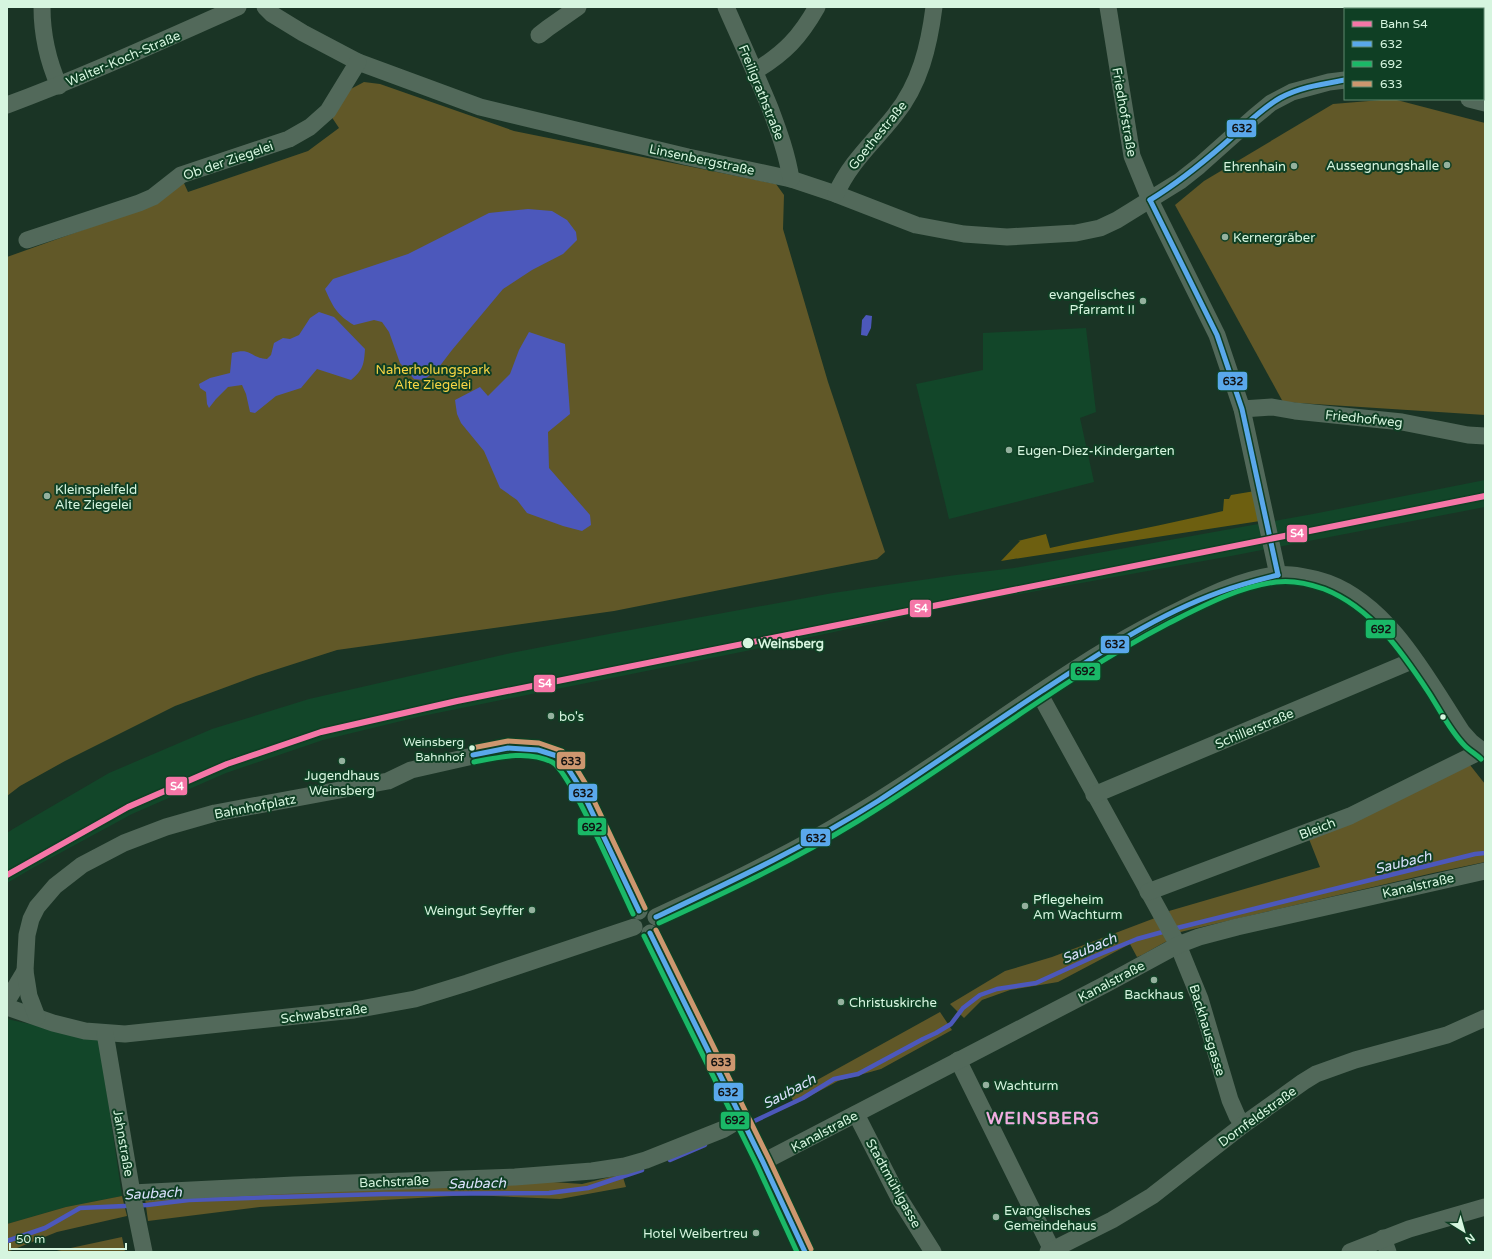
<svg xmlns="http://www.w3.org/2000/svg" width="1492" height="1259" viewBox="0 0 1492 1259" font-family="'Varela Round',sans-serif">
  <rect width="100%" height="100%" fill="#1a3425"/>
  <!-- built -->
  <g fill="#124629">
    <polygon points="1380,7 1485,7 1485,99 1483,99 1483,9 1380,9"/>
    <polygon points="1086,328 1096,412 1080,418 1094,482 949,519 916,384 983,370 983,333"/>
    <polygon points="1485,480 1485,507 1231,556 964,604 746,651 422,716 323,740 226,773 132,814 36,866 7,883 7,833 13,829 109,773 212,729 309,699 511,653 614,633 833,593 956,575 1014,568 1313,514"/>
    <polygon points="7,1019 99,1039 122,1196 66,1207 7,1224"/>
  </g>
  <!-- green -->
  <g fill="#615828">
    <polygon points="364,82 380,84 514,131 776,184 784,195 783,229 828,382 885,552 877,559 614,611 337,650 256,676 175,706 65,761 20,786 7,796 7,257 102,223 183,181 188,192 308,151 339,128 331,116 347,91"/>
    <polygon points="1393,99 1485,123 1485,415 1283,402 1175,205 1204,181 1333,104"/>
    <polygon points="1470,765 1485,784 1485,862 1433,873 1176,933 1169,911 1320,867 1309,839"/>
    <polygon points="1155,918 1167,941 1142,955 1137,957 1130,944 1058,982 1010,990 982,1000 964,1018 950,1004 1005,971 1052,957"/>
    <polygon points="940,1012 952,1030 881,1069 838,1081 795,1104 790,1095"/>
    <polygon points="622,1174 626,1187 560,1199 471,1195 260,1207 148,1221 145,1199 538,1181 582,1184"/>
    <polygon points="122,1196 127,1216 57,1232 7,1252 7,1224 66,1207"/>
    <polygon points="122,1237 125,1252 52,1252"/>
  </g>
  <!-- forest -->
  <path fill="#6d5f10" d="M1255 491 1260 521 1001 561 1020 541H1018L1046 534 1050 548C1107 535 1166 525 1223 511L1224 499H1229L1231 495Z"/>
  <!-- water -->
  <g fill="#4c58bb">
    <path d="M528 209 552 211 567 220 576 232 577 240 563 254 532 270 503 289 452 350 436 371 423 380 414 379 400 363 389 332 382 322 374 320 354 325C337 315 333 307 325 289L333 279 408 254 489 213Z"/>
    <path d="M319 312 334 317 365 349C364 365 363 370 351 380L317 369 301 388 276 396 255 413 250 412 246 394 242 385 228 387 216 399 209 408 207 404 206 392 200 388 199 384 210 378 230 373 232 353C252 347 250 358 267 359L271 355 274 343 283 338 290 339 299 335 310 318Z"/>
    <polygon points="866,315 872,316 871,328 867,336 861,335 862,320"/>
    <polygon points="529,332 565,344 570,414 548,432 549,468 590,515 591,525 582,531 563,526 527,513 517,500 500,488 484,451 461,423 457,414 455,400 480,387 488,396 510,374 519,350"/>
  </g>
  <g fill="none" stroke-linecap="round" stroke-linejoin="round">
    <!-- stream -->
    <g stroke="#4c58bb" stroke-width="4.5">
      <polyline points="1173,929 1475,854 1485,853"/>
      <polyline points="748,1124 803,1098 834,1079 858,1074 923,1039 936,1033 951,1024 963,1008 980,995 997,989 1036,983 1093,957 1137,939 1166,931"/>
      <polyline points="670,1160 705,1145"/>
      <polyline points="7,1241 45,1228 80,1208 147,1205 189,1200 279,1197 384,1194 549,1193 588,1188 642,1170"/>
    </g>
    <!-- minor -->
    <g stroke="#52695a" stroke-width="17">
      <path d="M42 7C42 35 48 61 59 86"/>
      <polyline points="265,7 272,14 303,33 358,62 480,107 688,157 791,179 836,194 916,225 964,234 1007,237 1076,233 1100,228 1117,220 1180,181 1199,166 1254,117 1271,103 1292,92 1329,82 1345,80"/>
      <path d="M726 7C741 41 756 74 770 108 779 132 787 154 791 179"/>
      <polyline points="1108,7 1132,156 1150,200 1217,335 1242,409 1278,575"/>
      <polyline points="1372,9 1372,7"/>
      <polyline points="539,35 548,28 578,7"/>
      <path d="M755 71C785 53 800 37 817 7"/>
      <polyline points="1469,99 1485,103"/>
      <path d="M7 105C85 76 161 41 238 7"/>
      <path d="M836 194C850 162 874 142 895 115 920 84 929 46 934 7"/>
      <polyline points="27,240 139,203 153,197 181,175 289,139 310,127 328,111 358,62"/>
      <polyline points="1242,409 1272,407 1295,411 1402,422 1468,435 1485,436"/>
      <polyline points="1039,693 1178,945 1200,999 1230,1100 1237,1116 1243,1125"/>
      <polyline points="1094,795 1414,660"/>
      <polyline points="1148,892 1350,816 1473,755 1479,749"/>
      <path d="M656 917C694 899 733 882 770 862 798 848 825 833 851 817 963 752 1062 666 1180 610 1210 595 1241 580 1275 575 1289 573 1314 578 1328 583 1390 606 1428 680 1462 732L1471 742 1485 753"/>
      <polyline points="650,933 763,1162 805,1252"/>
      <polyline points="7,1001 25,971"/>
      <polyline points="7,1007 53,1023 85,1031 125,1034 354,1010 415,999 467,983 634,927"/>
      <polyline points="37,1017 29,996 25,971 27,935 31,919 37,907 55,886 82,865 124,843 166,827 215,813 388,781 411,770 508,748 538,750 557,756 567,767 581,789 639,911"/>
      <polyline points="105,1033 132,1193 144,1252"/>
      <polyline points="958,1060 1052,1250"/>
      <polyline points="856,1114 899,1198 933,1252"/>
      <polyline points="763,1162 1108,983 1178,945 1199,937 1237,927 1485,871"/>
      <polyline points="132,1193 294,1185 515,1177 592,1171 625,1166 646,1160 724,1129 741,1119"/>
      <polyline points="1383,1238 1388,1252"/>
      <polyline points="1048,1252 1112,1220 1152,1196 1243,1125 1303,1082 1316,1074 1355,1060 1447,1035 1485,1018"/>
      <polyline points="1350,1252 1409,1229 1485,1207"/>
    </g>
    <defs>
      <g id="bus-1">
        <polyline points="1150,200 1217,335 1242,409 1278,575"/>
        <path d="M1150 200C1176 184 1200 165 1223 145 1242 129 1259 110 1280 98 1300 87 1323 84 1345 80"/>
        <polyline points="473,755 508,748 538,750 557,756 567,767 581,789 639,911"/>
        <path d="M656 917C732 881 807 846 878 801 933 765 987 727 1042 691 1098 654 1156 615 1220 592 1239 585 1258 580 1278 575"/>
        <polyline points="650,933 763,1162 805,1252"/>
      </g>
      <g id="bus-2">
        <path d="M474 762C499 757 528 750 552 762 570 771 621 889 633 914"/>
        <path d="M659 923C727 892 794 860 858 821 963 757 1060 680 1169 623 1203 606 1238 587 1276 582 1291 580 1310 584 1324 589 1372 608 1402 652 1429 693 1440 710 1450 731 1465 746 1470 751 1476 754 1481 759"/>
        <polyline points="644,936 757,1165 797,1252"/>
      </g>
      <g id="bus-3">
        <polyline points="472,748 508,741 539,743 562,751 573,763 587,786 645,908"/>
        <polyline points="656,930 769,1159 811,1249"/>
      </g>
    </defs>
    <!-- bus-1 casing -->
    <use href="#bus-1" stroke="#0f3f24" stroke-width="8"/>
    <!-- bus-2 casing -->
    <use href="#bus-2" stroke="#0f3f24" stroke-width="8"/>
    <!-- bus-3 casing -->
    <use href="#bus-3" stroke="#0f3f24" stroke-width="8"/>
    <!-- bus-1 -->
    <use href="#bus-1" stroke="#5aa8eb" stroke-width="5"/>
    <!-- bus-2 -->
    <use href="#bus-2" stroke="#1ab867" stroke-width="5"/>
    <!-- bus-3 -->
    <use href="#bus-3" stroke="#cd976f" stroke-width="5"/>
    <defs>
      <polyline id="rail-1" points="7,875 128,807 227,764 321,732 457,701 1485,496"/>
    </defs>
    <!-- rail-1 casing -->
    <use href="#rail-1" stroke="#0f3f24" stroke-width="9"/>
    <!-- rail-1 -->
    <use href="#rail-1" stroke="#f576a7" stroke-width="6"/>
  </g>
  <!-- markers -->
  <g fill="#94b19e" stroke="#0f3f24" stroke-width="1.5">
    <circle cx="1447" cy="165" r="4"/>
    <circle cx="1294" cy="166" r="4"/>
    <circle cx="1225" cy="237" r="4"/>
    <circle cx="1143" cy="301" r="4"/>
    <circle cx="1009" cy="450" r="4"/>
    <circle cx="47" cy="496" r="4"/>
    <circle cx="551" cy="716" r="4"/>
    <circle cx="342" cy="761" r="4"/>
    <circle cx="1025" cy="906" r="4"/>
    <circle cx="532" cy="910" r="4"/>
    <circle cx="1154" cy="980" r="4"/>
    <circle cx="841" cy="1002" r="4"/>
    <circle cx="986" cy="1085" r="4"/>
    <circle cx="996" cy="1217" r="4"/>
    <circle cx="756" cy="1233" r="4"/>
  </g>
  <g fill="#d6f5df" stroke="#0f3f24" stroke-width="1.5">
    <circle cx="748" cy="643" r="6"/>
    <circle cx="1443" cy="717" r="3.5"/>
    <circle cx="472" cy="748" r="3.5"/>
  </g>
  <g text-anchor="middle" stroke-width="4" stroke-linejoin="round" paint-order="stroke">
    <!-- bus labels -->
    <g font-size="12" fill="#d6f5df" stroke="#0f3f24" text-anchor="end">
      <text x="464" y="746">Weinsberg<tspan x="464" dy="15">Bahnhof</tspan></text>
    </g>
    <!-- street labels -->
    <g font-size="13" fill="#d6f5df" stroke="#0f3f24">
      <text transform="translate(123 58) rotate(-23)" y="5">Walter-Koch-Straße</text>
      <text transform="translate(762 92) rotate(68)" y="5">Freiligrathstraße</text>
      <text transform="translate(1125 112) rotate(80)" y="5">Friedhofstraße</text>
      <text transform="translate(877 135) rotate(-51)" y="5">Goethestraße</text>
      <text transform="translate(702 159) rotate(12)" y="5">Linsenbergstraße</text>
      <text transform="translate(228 160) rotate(-19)" y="5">Ob der Ziegelei</text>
      <text transform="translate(1364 418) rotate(6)" y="5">Friedhofweg</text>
      <text transform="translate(1254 728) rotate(-23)" y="5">Schillerstraße</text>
      <text transform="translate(255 806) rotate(-11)" y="5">Bahnhofplatz</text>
      <text transform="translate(1317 828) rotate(-21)" y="5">Bleich</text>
      <text transform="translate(1418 885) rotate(-13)" y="5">Kanalstraße</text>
      <text transform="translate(1111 981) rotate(-28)" y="5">Kanalstraße</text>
      <text transform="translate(324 1013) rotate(-7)" y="5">Schwabstraße</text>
      <text transform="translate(1208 1030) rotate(73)" y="5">Backhausgasse</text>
      <text transform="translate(1257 1116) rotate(-36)" y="5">Dornfeldstraße</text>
      <text transform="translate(824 1131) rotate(-28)" y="5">Kanalstraße</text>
      <text transform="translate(124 1143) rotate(80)" y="5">Jahnstraße</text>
      <text transform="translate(394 1181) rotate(-2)" y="5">Bachstraße</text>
      <text transform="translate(894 1183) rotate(61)" y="5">Stadtmühlgasse</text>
    </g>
    <!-- poi labels -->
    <g font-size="13" fill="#d6f5df" stroke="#0f3f24" text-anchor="start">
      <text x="1439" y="170" text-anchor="end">Aussegnungshalle</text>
      <text x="1286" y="171" text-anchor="end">Ehrenhain</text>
      <text x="1233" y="242">Kernergräber</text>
      <text x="1135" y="299" text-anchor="end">evangelisches<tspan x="1135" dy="15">Pfarramt II</tspan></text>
      <text x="1017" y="455">Eugen-Diez-Kindergarten</text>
      <text x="55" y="494">Kleinspielfeld<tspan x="55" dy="15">Alte Ziegelei</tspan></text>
      <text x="559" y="721">bo's</text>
      <text x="342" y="780" text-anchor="middle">Jugendhaus<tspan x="342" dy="15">Weinsberg</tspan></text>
      <text x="1033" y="904">Pflegeheim<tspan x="1033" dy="15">Am Wachturm</tspan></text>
      <text x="524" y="915" text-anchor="end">Weingut Seyffer</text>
      <text x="1154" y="999" text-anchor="middle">Backhaus</text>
      <text x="849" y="1007">Christuskirche</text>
      <text x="994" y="1090">Wachturm</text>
      <text x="1004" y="1215">Evangelisches<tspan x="1004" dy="15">Gemeindehaus</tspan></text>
      <text x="748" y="1238" text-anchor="end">Hotel Weibertreu</text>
    </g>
    <!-- park labels -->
    <g font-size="13" fill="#f7d444" stroke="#0f3f24">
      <text x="433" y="374">Naherholungspark<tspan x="433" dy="15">Alte Ziegelei</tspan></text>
    </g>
    <!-- stop labels -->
    <g font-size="13" font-weight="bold" fill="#d6f5df" stroke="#0f3f24" text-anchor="start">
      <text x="758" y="648">Weinsberg</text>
    </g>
    <!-- water labels -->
    <g font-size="14" font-style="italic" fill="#dbe2fe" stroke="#0f3f24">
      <text transform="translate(1403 862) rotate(-14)" y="5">Saubach</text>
      <text transform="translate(1089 948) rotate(-23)" y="5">Saubach</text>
      <text transform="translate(789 1091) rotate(-28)" y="5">Saubach</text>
      <text transform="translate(477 1183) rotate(-1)" y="5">Saubach</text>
      <text transform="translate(153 1193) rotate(-3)" y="5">Saubach</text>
    </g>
    <!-- district labels -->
    <g font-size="17" font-weight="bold" letter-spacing="1" fill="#f0aee1" stroke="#0f3f24">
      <text x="1043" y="1124">WEINSBERG</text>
    </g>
  </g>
  <g stroke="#0f3f24" stroke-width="1.5">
    <rect x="1226" y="119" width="31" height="19" rx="4" fill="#5aa8eb"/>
    <rect x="1217" y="371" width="31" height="20" rx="4" fill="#5aa8eb"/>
    <rect x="1286" y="524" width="22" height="19" rx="4" fill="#f576a7"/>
    <rect x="909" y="599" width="23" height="19" rx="4" fill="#f576a7"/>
    <rect x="1365" y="619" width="31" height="20" rx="4" fill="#1ab867"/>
    <rect x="1100" y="635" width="30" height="19" rx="4" fill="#5aa8eb"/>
    <rect x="1070" y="662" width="31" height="19" rx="4" fill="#1ab867"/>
    <rect x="533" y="674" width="23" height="19" rx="4" fill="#f576a7"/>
    <rect x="556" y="751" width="30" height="19" rx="4" fill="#cd976f"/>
    <rect x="165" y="776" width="23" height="20" rx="4" fill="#f576a7"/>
    <rect x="568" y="783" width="30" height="19" rx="4" fill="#5aa8eb"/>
    <rect x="577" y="817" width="30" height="19" rx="4" fill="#1ab867"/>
    <rect x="800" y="828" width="31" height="19" rx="4" fill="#5aa8eb"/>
    <rect x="706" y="1053" width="30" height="19" rx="4" fill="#cd976f"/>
    <rect x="713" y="1082" width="31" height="20" rx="4" fill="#5aa8eb"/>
    <rect x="720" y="1111" width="30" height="19" rx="4" fill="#1ab867"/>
  </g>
  <g font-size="11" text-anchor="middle" font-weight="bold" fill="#fff">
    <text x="1297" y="537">S4</text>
    <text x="921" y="612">S4</text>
    <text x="545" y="687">S4</text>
    <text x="177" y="790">S4</text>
  </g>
  <g font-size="11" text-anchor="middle" font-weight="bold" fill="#111">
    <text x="1242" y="132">632</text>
    <text x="1233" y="385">632</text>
    <text x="1381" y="633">692</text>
    <text x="1115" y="648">632</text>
    <text x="1085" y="675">692</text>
    <text x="571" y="765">633</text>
    <text x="583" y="797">632</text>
    <text x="592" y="831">692</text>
    <text x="816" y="842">632</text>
    <text x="721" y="1066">633</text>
    <text x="728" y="1096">632</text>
    <text x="735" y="1124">692</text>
  </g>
  <!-- border -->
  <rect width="1492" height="1259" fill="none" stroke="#d6f5df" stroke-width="16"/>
  <!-- legend -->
  <rect x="1344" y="8" width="140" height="92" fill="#0f3f24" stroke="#5f886f"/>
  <rect x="1352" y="21" width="20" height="6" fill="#f576a7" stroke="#5f886f"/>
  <text x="1380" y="28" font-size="12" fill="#d6f5df">Bahn S4</text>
  <rect x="1352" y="41" width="20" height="6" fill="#5aa8eb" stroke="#5f886f"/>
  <text x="1380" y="48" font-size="12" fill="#d6f5df">632</text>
  <rect x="1352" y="61" width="20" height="6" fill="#1ab867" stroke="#5f886f"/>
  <text x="1380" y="68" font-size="12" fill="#d6f5df">692</text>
  <rect x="1352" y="81" width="20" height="6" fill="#cd976f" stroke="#5f886f"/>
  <text x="1380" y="88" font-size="12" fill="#d6f5df">633</text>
  <!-- north arrow -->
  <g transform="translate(1464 1231) rotate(143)" stroke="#0f3f24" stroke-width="3" paint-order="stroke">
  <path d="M0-3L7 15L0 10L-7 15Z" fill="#d6f5df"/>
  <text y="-6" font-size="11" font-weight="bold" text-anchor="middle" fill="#d6f5df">N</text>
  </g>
  <!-- scale -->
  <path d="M10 1243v6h116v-6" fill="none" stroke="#d6f5df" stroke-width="2"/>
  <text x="16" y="1243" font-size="12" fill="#d6f5df" stroke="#0f3f24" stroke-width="3" paint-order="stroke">50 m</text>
</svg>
